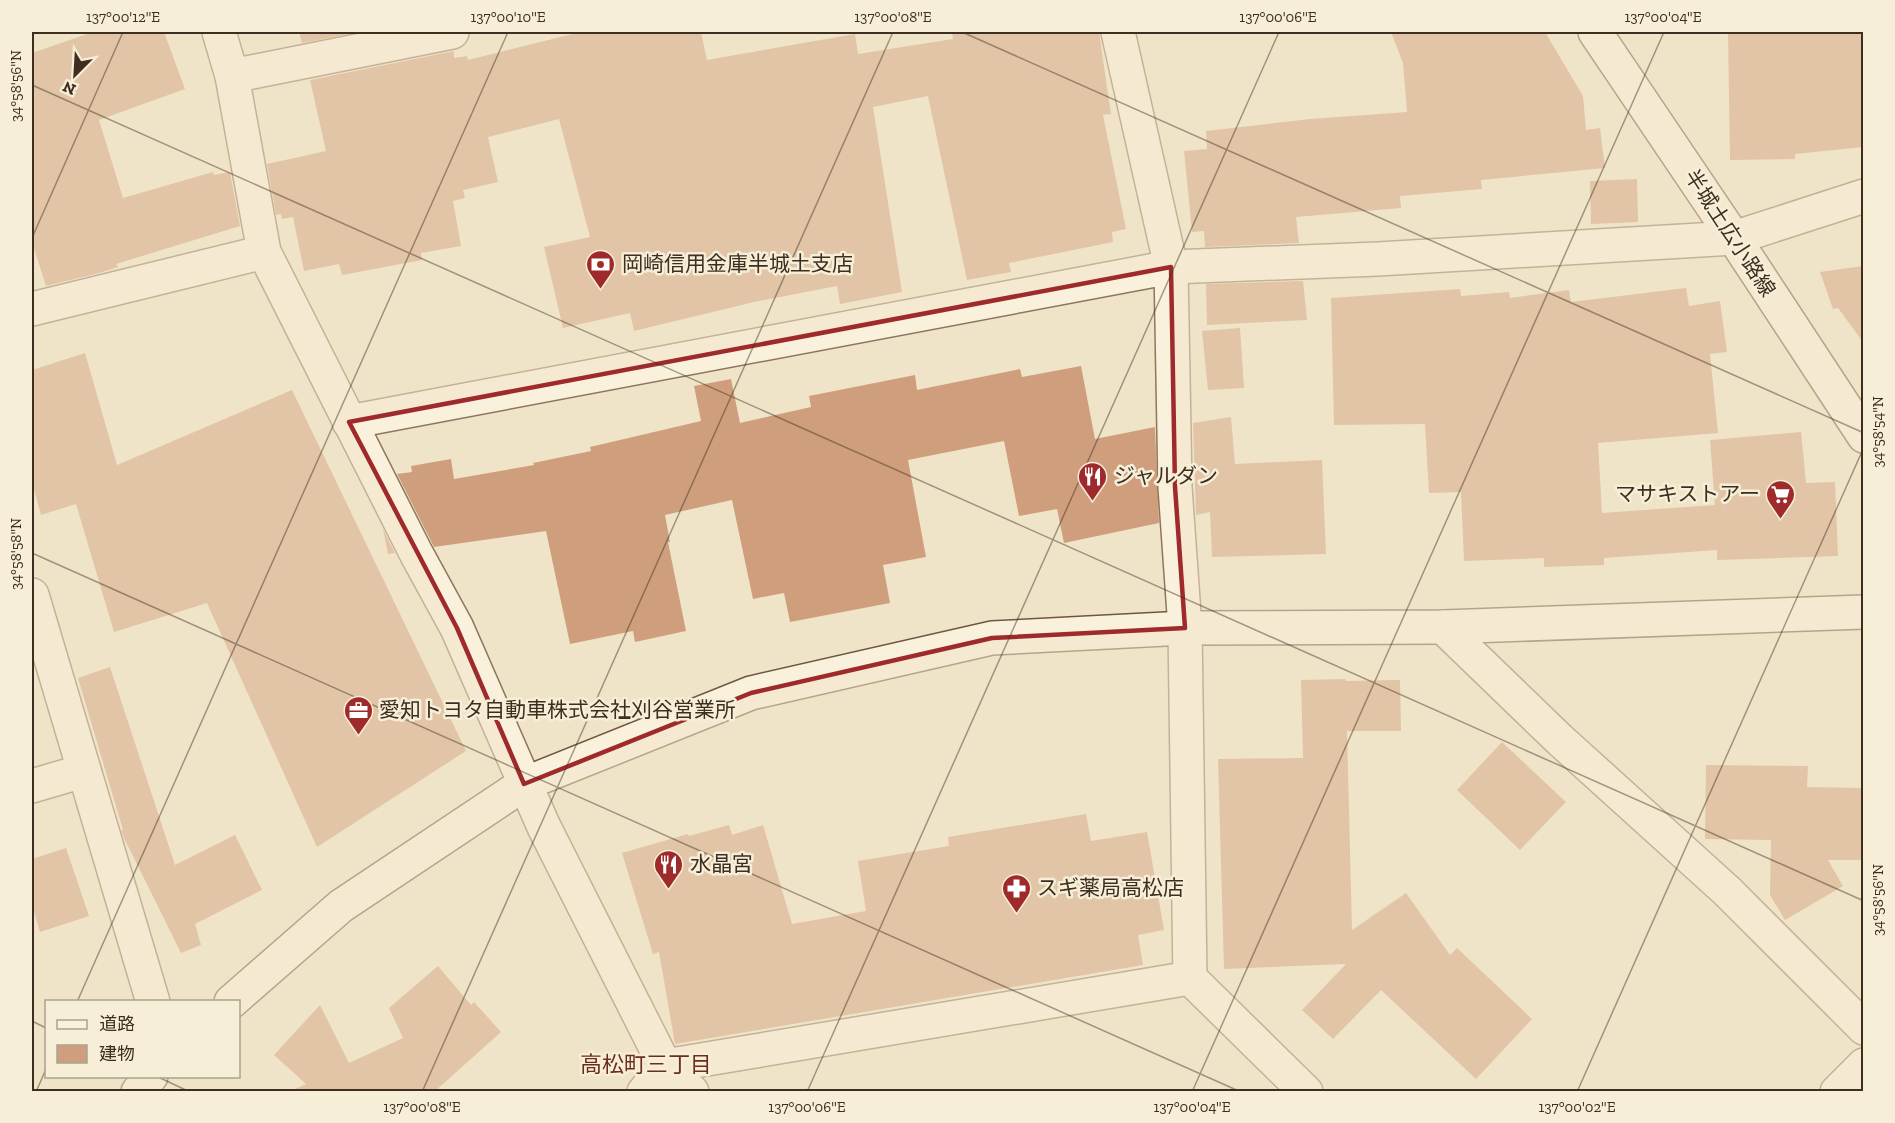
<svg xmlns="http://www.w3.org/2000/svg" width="1895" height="1123" viewBox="0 0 1895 1123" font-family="'Zilla Slab','Noto Sans JP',serif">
  <rect width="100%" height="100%" fill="#f0e4c8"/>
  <!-- building -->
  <g fill="#cf9f7d">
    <polygon points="93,32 164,32 185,89 99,120 123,198 213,172 214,175 230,172 240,226 116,264 118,267 99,273 46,286 32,242 32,53"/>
    <polygon points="299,32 359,32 302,43"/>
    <polygon points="581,32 701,32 707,60 855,34 858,54 953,39 952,32 1099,32 1111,114 1103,115 1126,229 1112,232 1113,242 1009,263 1011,272 967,280 928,96 873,107 902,292 840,304 837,286 754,302 634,331 630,313 563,328 544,247 590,237 559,119 488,137 498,182 463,190 465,198 453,201 461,246 421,253 422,260 342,275 339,264 304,271 293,217 282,219 281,214 276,215 267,164 326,151 310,80 454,51 454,58 467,56 468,60"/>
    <polygon points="1391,32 1545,32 1583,96 1586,130 1600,128 1605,168 1481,180 1482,189 1400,196 1401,208 1296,217 1299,243 1205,247 1204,231 1192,232 1184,151 1207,149 1206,131 1310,119 1407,112 1403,63"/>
    <polygon points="1728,32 1863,32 1863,147 1795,154 1795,159 1730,160"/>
    <polygon points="1637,179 1638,222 1591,224 1590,181"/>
    <polygon points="1863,266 1863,342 1838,308 1833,309 1820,272"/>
    <polygon points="1303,281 1307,320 1207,325 1206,284"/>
    <polygon points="1686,288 1689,306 1720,301 1727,352 1710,354 1718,433 1598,443 1602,513 1715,505 1710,440 1801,432 1806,483 1835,482 1838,556 1717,560 1717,550 1604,558 1604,565 1544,567 1544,558 1464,561 1461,492 1429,493 1425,424 1334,425 1331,298 1460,289 1461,296 1509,292 1510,298 1569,290 1571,302"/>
    <polygon points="1240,328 1244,388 1208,390 1202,331"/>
    <polygon points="85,353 117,465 292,390 466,751 317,847 207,603 114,632 76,504 41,515 32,482 32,370"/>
    <polygon points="1081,366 1095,439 1155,427 1159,523 1064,543 1057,509 1019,516 1004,441 908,460 926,557 883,565 890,603 790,622 784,593 753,599 732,500 665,515 670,542 668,542 686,631 635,642 633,631 570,644 546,531 434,547 397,474 412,472 411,466 451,459 454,479 534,465 533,463 591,451 590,447 701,421 694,386 731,379 740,423 811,407 809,396 915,375 917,390 1020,369 1022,377"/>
    <polygon points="1231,417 1235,464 1322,460 1326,554 1212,557 1210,512 1196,515 1193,423"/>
    <polygon points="383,529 395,553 388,554"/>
    <polygon points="110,667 175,865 235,835 262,890 195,924 201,945 181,953 124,838 121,830 123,830 78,678"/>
    <polygon points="1345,679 1346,681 1400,680 1401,731 1347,731 1352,930 1406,893 1450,955 1457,948 1532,1019 1476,1079 1381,990 1333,1039 1302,1010 1346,964 1224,969 1218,759 1303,758 1301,680"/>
    <polygon points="1502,742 1566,802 1520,850 1457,790"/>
    <polygon points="1706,765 1808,766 1807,787 1863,788 1863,860 1828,860 1843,886 1785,920 1770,895 1771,840 1705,839"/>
    <polygon points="1086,814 1091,841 1147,832 1164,930 1138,935 1143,965 675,1044 659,952 653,954 622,853 688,834 689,836 729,825 732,835 763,825 792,924 866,911 858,861 949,846 948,837"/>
    <polygon points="66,848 89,916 40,932 32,905 32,859"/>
    <polygon points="438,966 471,1005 474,1002 501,1032 434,1092 289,1092 306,1084 274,1055 320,1005 349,1063 403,1038 389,1008"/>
  </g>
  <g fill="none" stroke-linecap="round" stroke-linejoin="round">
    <defs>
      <g id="street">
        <polyline points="219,32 232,76 452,32"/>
        <polyline points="1118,32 1171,267 1175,487 1185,628 1190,978 1306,1092"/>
        <polyline points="232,76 264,252 416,553 457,628 544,827 665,1066 692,1092"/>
        <polyline points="32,309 264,252"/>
        <polyline points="349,422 1171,267 1378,259 1734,238 1864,196"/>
        <polyline points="32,595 153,1002"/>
        <polyline points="1443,627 1559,739 1727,891 1864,1028"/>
        <polyline points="32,786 83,771"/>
        <polyline points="644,1092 665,1066 1190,978"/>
        <polyline points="1837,1092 1864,1065"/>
      </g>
      <g id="secondary">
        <polyline points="1595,32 1734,238 1864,436"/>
        <polyline points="231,1002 341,906 524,784 751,693 992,638 1185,628 1443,627 1864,612"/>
        <polyline points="138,1092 151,1076"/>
      </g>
    </defs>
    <!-- street casing -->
    <use href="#street" stroke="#8d765c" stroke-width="36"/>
    <!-- secondary casing -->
    <use href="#secondary" stroke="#6f573f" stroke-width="36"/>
    <!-- street -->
    <use href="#street" stroke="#faf1dc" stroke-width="33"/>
    <!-- secondary -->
    <use href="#secondary" stroke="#faf1dc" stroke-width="33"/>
  </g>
  <!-- marked area -->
  <path d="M0 0H1895V1123H0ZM1171 267 1175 487 1185 628 992 638 751 693 524 784 457 628 349 422Z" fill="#f0e4c8" fill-opacity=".55" fill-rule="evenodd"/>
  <path fill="none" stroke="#9e2a2b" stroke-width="4.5" stroke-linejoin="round" d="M1171 267 1175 487 1185 628 992 638 751 693 524 784 457 628 349 422Z"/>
  <!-- ticks -->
  <path fill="none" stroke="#3d2e20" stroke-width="1.5" stroke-opacity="0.45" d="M962 32 1864 433M32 85 1864 901M32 238 123 32M32 553 1241 1092M77 1002 508 32M32 1021 46 1028M156 1076 190 1092M36 1092 46 1069M422 1092 893 32M807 1092 1279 32M1192 1092 1664 32M1577 1092 1864 447"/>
  <!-- icons -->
  <defs>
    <symbol id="bank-pin" viewBox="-11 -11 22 30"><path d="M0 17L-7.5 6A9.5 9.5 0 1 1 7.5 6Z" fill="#9e2a2b" stroke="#f7eed8"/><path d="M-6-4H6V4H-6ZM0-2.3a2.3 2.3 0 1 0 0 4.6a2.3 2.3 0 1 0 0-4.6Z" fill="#fff"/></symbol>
    <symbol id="restaurant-pin" viewBox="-11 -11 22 30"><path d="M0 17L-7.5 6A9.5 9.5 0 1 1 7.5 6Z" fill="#9e2a2b" stroke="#f7eed8"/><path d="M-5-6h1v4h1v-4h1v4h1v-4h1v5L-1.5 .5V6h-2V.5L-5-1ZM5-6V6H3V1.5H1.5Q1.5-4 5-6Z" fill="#fff"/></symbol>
    <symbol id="supermarket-pin" viewBox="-11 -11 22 30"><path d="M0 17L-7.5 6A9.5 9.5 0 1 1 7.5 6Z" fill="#9e2a2b" stroke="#f7eed8"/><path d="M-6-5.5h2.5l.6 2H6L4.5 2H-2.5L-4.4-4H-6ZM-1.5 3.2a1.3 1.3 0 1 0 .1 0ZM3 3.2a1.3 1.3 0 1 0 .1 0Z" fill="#fff"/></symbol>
    <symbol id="office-pin" viewBox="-11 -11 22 30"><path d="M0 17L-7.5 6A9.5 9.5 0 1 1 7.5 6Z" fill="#9e2a2b" stroke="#f7eed8"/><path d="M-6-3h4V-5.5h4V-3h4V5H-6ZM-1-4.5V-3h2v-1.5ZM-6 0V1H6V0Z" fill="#fff"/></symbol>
    <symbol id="pharmacy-pin" viewBox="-11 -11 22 30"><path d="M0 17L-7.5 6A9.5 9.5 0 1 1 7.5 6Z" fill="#9e2a2b" stroke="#f7eed8"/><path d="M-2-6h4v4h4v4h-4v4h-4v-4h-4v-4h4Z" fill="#fff"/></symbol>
  </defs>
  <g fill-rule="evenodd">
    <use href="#bank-pin" x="584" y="248" width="33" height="45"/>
    <use href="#restaurant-pin" x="1076" y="460" width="33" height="45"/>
    <use href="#supermarket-pin" x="1764" y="478" width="33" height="45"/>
    <use href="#office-pin" x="342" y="694" width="33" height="45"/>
    <use href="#restaurant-pin" x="652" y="848" width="33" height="45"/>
    <use href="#pharmacy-pin" x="1000" y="872" width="33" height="45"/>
  </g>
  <g text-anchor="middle" stroke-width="5" stroke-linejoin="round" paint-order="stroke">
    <!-- street labels -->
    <g font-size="21" fill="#3d2e20" stroke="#f7eed8">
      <text transform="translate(1730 233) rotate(57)" y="7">半城土広小路線</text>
    </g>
    <!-- poi labels -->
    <g font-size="21" fill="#3d2e20" stroke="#f7eed8" text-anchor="start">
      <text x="622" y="271">岡崎信用金庫半城土支店</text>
      <text x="1114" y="483">ジャルダン</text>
      <text x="1760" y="501" text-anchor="end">マサキストアー</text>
      <text x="379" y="717">愛知トヨタ自動車株式会社刈谷営業所</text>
      <text x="690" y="871">水晶宮</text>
      <text x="1037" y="895">スギ薬局高松店</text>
    </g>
    <!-- neighbourhood labels -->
    <g font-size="22" fill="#6b2e1e" stroke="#f7eed8">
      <text x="646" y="1072">高松町三丁目</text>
    </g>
  </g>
  <!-- border -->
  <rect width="1895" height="1123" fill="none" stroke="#f7eed8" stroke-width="66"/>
  <!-- legend -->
  <rect x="45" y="1000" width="195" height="78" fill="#f7eed8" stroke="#ada18e" stroke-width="1.5"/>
  <rect x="57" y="1020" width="30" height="9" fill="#faf1dc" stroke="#ada18e" stroke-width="1.5"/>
  <text x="99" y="1030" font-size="18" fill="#3d2e20">道路</text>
  <rect x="57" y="1045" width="30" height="18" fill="#cf9f7d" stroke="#ada18e" stroke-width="1.5"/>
  <text x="99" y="1060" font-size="18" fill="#3d2e20">建物</text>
  <!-- north arrow -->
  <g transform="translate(75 75) rotate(204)" stroke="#f7eed8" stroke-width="4.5" paint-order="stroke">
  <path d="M0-4.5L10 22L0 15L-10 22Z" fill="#3d2e20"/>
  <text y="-9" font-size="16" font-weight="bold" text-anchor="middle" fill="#3d2e20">N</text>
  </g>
  <rect x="33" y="33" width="1829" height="1057" fill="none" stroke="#3d2e20" stroke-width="2"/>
  <g font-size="15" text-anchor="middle" fill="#3d2e20">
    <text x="123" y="22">137°00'12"E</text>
    <text x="508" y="22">137°00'10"E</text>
    <text x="893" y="22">137°00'08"E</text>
    <text x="1278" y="22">137°00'06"E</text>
    <text x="1663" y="22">137°00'04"E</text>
    <text transform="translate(16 86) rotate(-90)" y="5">34°58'56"N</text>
    <text transform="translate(1878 432) rotate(-90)" y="5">34°58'54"N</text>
    <text transform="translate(16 554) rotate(-90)" y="5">34°58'58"N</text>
    <text transform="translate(1878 900) rotate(-90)" y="5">34°58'56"N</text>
    <text x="422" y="1112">137°00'08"E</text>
    <text x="807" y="1112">137°00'06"E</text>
    <text x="1192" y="1112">137°00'04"E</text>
    <text x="1577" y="1112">137°00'02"E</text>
  </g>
</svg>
